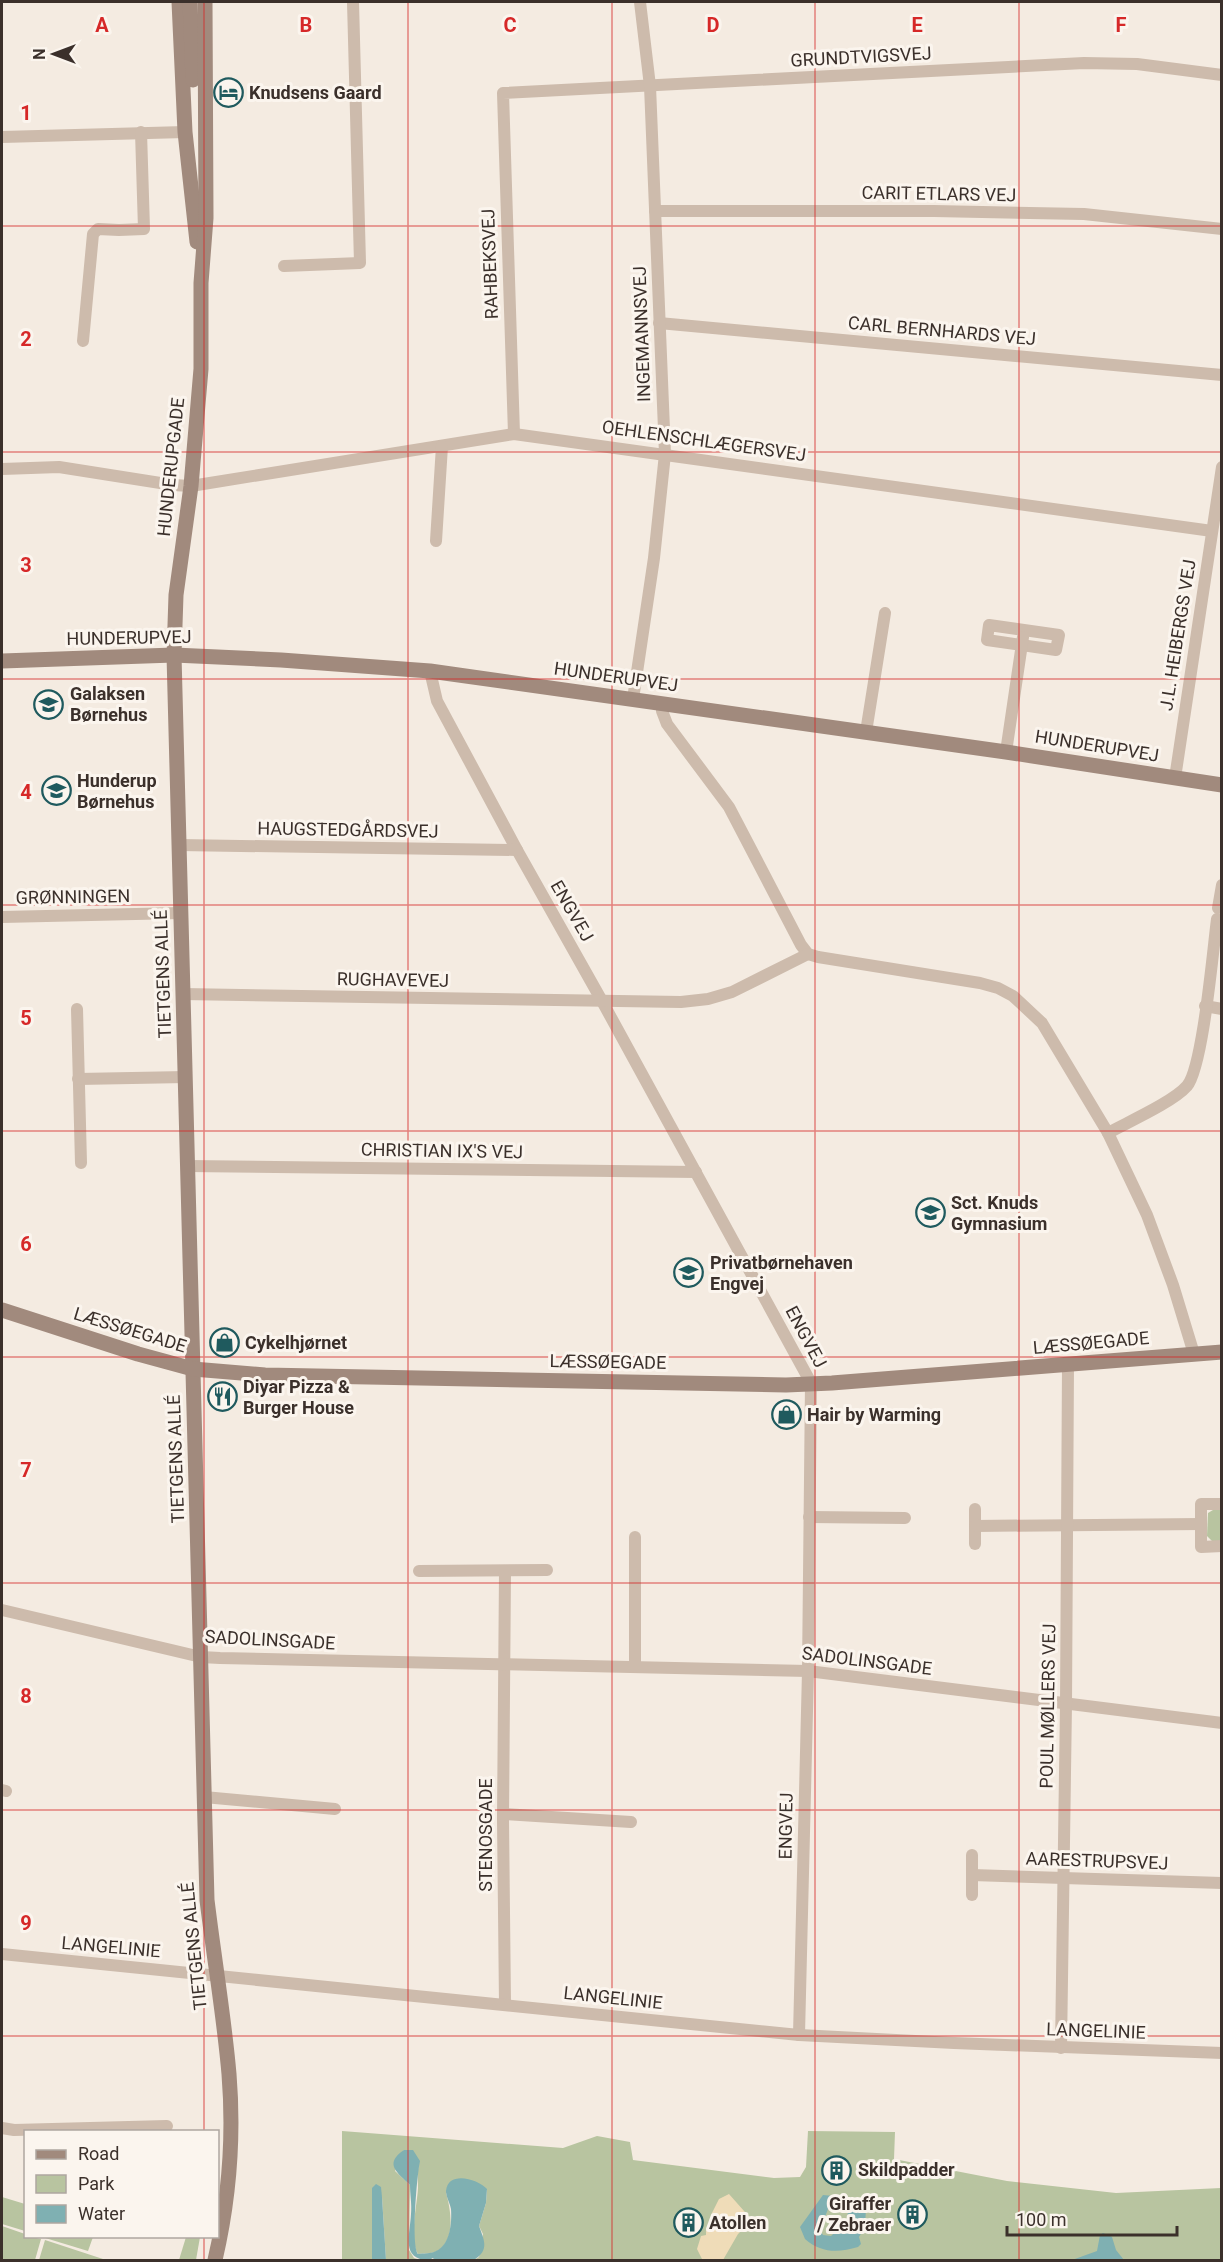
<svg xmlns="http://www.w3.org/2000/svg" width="1223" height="2262" viewBox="0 0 1223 2262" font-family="Roboto,sans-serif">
  <rect width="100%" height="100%" fill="#f4ebe1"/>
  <!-- green -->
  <g fill="#b8c4a0">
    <polygon points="1213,1510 1221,1510 1221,1541 1212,1541 1207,1536 1208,1513"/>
    <path d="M342 2131 563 2148 597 2136 630 2142 633 2160 774 2178 800 2177 806 2167 808 2131 895 2132 894 2159 1007 2181 1116 2193 1221 2188V2260H474L479 2257 483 2234 479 2226 486 2203 487 2190 446 2193C451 2210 456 2241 437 2251 432 2254 424 2253 418 2254 409 2239 417 2206 418 2188 418 2179 417 2173 419 2164L404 2150 395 2171 410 2185 409 2250 414 2258 420 2260H386L382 2197 372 2188V2260H342Z"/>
    <polygon points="2,2197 25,2204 25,2231 2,2224"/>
    <polygon points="2,2226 25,2234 26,2236 41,2239 35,2260 2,2260"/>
    <polygon points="42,2237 93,2237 88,2251"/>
    <polygon points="186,2237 200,2237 196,2260 179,2260"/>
    <polygon points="45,2240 103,2259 108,2260 39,2260"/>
  </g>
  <!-- sand -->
  <polygon fill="#efdcb8" points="729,2194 752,2220 738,2234 723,2260 702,2259 697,2249 701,2236 706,2235 706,2229 714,2219 711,2215 719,2199"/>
  <!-- water -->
  <g fill="#7fb0b2" fill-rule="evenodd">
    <path d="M404 2150H413L420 2161C417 2175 411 2244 418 2254 423 2253 431 2254 436 2251 450 2245 452 2223 451 2209 450 2203 446 2197 446 2191 448 2170 478 2179 487 2189L486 2203 479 2226C484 2240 490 2250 474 2260H437L432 2258 431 2260C400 2261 410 2235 411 2214 412 2204 410 2195 410 2185 398 2173 383 2164 404 2150Z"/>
    <polygon points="376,2184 381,2187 382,2197 386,2260 372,2260 372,2188"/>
    <path d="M823 2195 855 2198 860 2208H866L865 2227 859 2237 861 2244 858 2247C838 2253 821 2253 805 2239L800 2227ZM832 2207H842L848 2211 847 2221 831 2236 823 2235 820 2230 828 2209Z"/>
    <polygon points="1103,2233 1112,2237 1116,2250 1124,2260 1072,2260 1097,2251 1100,2235"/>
  </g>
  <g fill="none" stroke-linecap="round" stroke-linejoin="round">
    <!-- street -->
    <g stroke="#cdbbac" stroke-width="12">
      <polyline points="2,137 185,132"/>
      <polyline points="655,211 934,211 1084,214 1222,229"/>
      <polyline points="284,266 360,263 353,2"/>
      <polyline points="659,323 1222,375"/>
      <polyline points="83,341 93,234 98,229 119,230 144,229 141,132"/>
      <polyline points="514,434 503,93 1084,63 1137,64 1222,75"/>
      <polyline points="2,469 59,467 173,485 191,486 514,434 1212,531"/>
      <polyline points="436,541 442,446"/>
      <polygon points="989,625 1059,635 1056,650 987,640"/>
      <polyline points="430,671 437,701 517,850 602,1001 811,1383 808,1671 799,2035"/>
      <polyline points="633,699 654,558 665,454 650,86 640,2"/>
      <polyline points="663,703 662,711 667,724 729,807 801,945 808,954 818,957 980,983 998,988 1013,996 1042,1023 1108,1133 1147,1215 1173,1285 1194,1354"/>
      <polyline points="866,732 885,613"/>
      <polyline points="1006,752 1023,637"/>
      <polyline points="1175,778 1222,467"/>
      <polyline points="179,845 517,850"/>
      <polyline points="1218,908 1222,885"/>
      <polyline points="2,917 180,913"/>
      <polyline points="183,994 681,1002 708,999 732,992 808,954"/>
      <polyline points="1205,1006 1222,1009"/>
      <polyline points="77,1009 81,1163"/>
      <polyline points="78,1079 186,1077"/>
      <path d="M1108 1133C1128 1122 1173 1102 1187 1086 1203 1067 1213 949 1217 919"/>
      <polyline points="187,1166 696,1172"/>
      <polyline points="1222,1504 1201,1504 1201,1547 1222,1546"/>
      <polyline points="975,1509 975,1544"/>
      <polyline points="809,1517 905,1518"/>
      <polyline points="975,1526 1201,1524"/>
      <polyline points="419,1571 547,1570"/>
      <polyline points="505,1571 503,1819 505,2005"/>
      <polyline points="2,1610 201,1657 220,1658 808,1671 1222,1723"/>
      <polyline points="635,1667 635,1537"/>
      <polyline points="2,1790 6,1791"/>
      <polyline points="204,1797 335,1809"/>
      <polyline points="503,1814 631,1822"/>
      <polyline points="972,1875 1222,1883"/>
      <polyline points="972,1895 972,1855"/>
      <polyline points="2,1954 799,2035 954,2043 1222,2053"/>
      <polyline points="1061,2048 1066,1704 1068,1365"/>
      <polyline points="2,2128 14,2130 167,2126"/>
    </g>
    <!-- secondary -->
    <g stroke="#a18a7d" stroke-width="15">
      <polyline points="179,2 185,132 197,242"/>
      <polyline points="190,2 193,80"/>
      <path d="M205 2 206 218 201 283V369L191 486 176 595 174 655 207 1900C214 1958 224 2016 229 2074 234 2136 229 2200 215 2260"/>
      <polyline points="2,661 174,655 281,660 430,671 1006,752 1222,785"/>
      <polyline points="2,1310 138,1354 193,1369 265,1375 786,1385 832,1383 1222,1352"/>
    </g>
  </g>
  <!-- grid -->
  <path fill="none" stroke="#d62828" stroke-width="1.5" stroke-opacity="0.55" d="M204 2V2132M408 2V2260M612 2V2260M815 2V2260M1019 2V2260M2 226H1222M2 452H1222M2 679H1222M2 905H1222M2 1131H1222M2 1357H1222M2 1583H1222M2 1810H1222M2 2036H1222M204 2236V2260"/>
  <!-- icons -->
  <defs>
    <symbol id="hotel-ring" viewBox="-11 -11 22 22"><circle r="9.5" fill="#fbf5ee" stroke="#1f5a5e" stroke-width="1.5"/><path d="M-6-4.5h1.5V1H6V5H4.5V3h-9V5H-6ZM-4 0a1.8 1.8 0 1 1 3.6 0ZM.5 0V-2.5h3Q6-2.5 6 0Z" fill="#1f5a5e"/></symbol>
    <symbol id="school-ring" viewBox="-11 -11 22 22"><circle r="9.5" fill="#fbf5ee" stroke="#1f5a5e" stroke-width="1.5"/><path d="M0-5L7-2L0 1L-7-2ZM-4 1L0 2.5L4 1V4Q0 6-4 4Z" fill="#1f5a5e"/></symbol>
    <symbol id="university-ring" viewBox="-11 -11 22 22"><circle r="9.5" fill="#fbf5ee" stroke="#1f5a5e" stroke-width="1.5"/><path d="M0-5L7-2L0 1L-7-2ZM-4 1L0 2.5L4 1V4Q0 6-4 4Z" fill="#1f5a5e"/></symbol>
    <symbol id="shop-ring" viewBox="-11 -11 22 22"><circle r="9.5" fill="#fbf5ee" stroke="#1f5a5e" stroke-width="1.5"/><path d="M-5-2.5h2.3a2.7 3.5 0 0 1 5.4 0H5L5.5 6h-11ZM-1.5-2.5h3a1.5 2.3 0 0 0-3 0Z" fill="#1f5a5e"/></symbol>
    <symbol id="restaurant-ring" viewBox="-11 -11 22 22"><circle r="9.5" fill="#fbf5ee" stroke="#1f5a5e" stroke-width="1.5"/><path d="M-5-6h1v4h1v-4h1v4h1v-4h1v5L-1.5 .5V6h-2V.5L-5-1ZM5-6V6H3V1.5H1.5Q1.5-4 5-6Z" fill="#1f5a5e"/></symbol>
    <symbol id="building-ring" viewBox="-11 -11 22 22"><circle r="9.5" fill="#fbf5ee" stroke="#1f5a5e" stroke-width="1.5"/><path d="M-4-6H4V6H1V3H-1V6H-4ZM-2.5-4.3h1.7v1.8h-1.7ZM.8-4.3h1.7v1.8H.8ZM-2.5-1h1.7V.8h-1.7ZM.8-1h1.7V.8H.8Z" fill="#1f5a5e"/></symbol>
  </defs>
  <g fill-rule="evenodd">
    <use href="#hotel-ring" x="212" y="76" width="33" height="33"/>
    <use href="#school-ring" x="32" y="688" width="33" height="33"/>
    <use href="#school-ring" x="40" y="774" width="33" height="33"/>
    <use href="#university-ring" x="914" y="1196" width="33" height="33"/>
    <use href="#school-ring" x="672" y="1256" width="33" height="33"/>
    <use href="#shop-ring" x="208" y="1326" width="33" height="33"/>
    <use href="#restaurant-ring" x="206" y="1380" width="33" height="33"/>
    <use href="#shop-ring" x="770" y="1398" width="33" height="33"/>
    <use href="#building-ring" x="820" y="2154" width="33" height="33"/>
    <use href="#building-ring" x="896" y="2198" width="33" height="33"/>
    <use href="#building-ring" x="672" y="2206" width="33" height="33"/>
  </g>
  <g text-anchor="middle" stroke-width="6" stroke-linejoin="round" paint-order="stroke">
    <!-- street labels -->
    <g font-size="18" fill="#3b302b" stroke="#fbf5ee">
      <text transform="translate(861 57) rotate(-3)" y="6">GRUNDTVIGSVEJ</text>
      <text transform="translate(939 194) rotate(1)" y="6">CARIT ETLARS VEJ</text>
      <text transform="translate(490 264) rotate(-92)" y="6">RAHBEKSVEJ</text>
      <text transform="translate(942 331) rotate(5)" y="6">CARL BERNHARDS VEJ</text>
      <text transform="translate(642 334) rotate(-92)" y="6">INGEMANNSVEJ</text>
      <text transform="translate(704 441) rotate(8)" y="6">OEHLENSCHLÆGERSVEJ</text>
      <text transform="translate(171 467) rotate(-84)" y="6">HUNDERUPGADE</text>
      <text transform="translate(1178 635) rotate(-81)" y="6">J.L. HEIBERGS VEJ</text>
      <text transform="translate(129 638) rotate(-1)" y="6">HUNDERUPVEJ</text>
      <text transform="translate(616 677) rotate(8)" y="6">HUNDERUPVEJ</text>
      <text transform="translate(1097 746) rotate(9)" y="6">HUNDERUPVEJ</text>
      <text transform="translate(348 830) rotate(1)" y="6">HAUGSTEDGÅRDSVEJ</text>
      <text transform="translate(73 897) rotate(-1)" y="6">GRØNNINGEN</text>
      <text transform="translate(572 911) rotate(60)" y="6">ENGVEJ</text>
      <text transform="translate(163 974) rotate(-92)" y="6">TIETGENS ALLÉ</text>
      <text transform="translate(393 980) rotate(1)" y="6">RUGHAVEVEJ</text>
      <text transform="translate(442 1151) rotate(1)" y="6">CHRISTIAN IX'S VEJ</text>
      <text transform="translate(130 1330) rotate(17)" y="6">LÆSSØEGADE</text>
      <text transform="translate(806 1337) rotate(62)" y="6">ENGVEJ</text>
      <text transform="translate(1091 1343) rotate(-5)" y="6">LÆSSØEGADE</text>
      <text transform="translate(608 1362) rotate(1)" y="6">LÆSSØEGADE</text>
      <text transform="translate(176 1459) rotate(-92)" y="6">TIETGENS ALLÉ</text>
      <text transform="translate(270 1640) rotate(3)" y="6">SADOLINSGADE</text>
      <text transform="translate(867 1661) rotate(7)" y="6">SADOLINSGADE</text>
      <text transform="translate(1048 1706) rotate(-89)" y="6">POUL MØLLERS VEJ</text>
      <text transform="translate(786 1826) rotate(-89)" y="6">ENGVEJ</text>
      <text transform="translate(486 1835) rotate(-90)" y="6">STENOSGADE</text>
      <text transform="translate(1097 1861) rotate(2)" y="6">AARESTRUPSVEJ</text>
      <text transform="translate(194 1946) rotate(-96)" y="6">TIETGENS ALLÉ</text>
      <text transform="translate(111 1947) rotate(5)" y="6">LANGELINIE</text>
      <text transform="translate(613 1998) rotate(6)" y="6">LANGELINIE</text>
      <text transform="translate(1096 2031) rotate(2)" y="6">LANGELINIE</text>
    </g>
    <!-- poi labels -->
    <g font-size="18" font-weight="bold" fill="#3b302b" stroke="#fbf5ee" text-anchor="start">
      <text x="249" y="99">Knudsens Gaard</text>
      <text x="70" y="700">Galaksen<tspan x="70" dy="21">Børnehus</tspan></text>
      <text x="77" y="787">Hunderup<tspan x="77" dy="21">Børnehus</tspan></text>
      <text x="951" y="1209">Sct. Knuds<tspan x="951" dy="21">Gymnasium</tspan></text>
      <text x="710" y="1269">Privatbørnehaven<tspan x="710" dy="21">Engvej</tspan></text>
      <text x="245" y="1349">Cykelhjørnet</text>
      <text x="243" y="1393">Diyar Pizza &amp;<tspan x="243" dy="21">Burger House</tspan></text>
      <text x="807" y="1421">Hair by Warming</text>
      <text x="858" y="2176">Skildpadder</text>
      <text x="891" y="2210" text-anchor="end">Giraffer<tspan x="891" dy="21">/ Zebraer</tspan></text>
      <text x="709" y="2229">Atollen</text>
    </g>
  </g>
  <g font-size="20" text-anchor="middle" font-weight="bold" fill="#d62828" stroke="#fbf5ee" stroke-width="6" stroke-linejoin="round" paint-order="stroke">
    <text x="102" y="32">A</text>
    <text x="306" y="32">B</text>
    <text x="510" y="32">C</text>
    <text x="713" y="32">D</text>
    <text x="917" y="32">E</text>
    <text x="1121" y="32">F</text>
    <text x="26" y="120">1</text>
    <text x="26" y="346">2</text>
    <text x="26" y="572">3</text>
    <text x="26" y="799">4</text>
    <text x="26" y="1025">5</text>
    <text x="26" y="1251">6</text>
    <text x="26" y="1477">7</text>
    <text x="26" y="1703">8</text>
    <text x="26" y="1930">9</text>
  </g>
  <!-- border -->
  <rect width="1223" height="2262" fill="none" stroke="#3b302b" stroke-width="6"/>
  <!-- legend -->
  <rect x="24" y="2130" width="195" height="108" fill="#fbf5ee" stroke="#aea6a0" stroke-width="1.5"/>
  <rect x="36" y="2150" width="30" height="9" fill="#a18a7d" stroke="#aea6a0" stroke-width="1.5"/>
  <text x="78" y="2160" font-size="18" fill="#3b302b">Road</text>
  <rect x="36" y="2175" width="30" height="18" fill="#b8c4a0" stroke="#aea6a0" stroke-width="1.5"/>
  <text x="78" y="2190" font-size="18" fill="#3b302b">Park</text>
  <rect x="36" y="2205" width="30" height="18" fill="#7fb0b2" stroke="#aea6a0" stroke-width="1.5"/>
  <text x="78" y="2220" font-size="18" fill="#3b302b">Water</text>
  <!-- north arrow -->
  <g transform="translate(54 54) rotate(270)" stroke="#fbf5ee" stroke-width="4.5" paint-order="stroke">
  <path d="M0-4.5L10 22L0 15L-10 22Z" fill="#3b302b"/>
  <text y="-9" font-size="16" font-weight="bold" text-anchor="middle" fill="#3b302b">N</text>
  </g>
  <!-- scale -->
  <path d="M1007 2226v9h170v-9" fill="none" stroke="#3b302b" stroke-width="3"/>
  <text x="1016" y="2226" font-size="18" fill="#3b302b" stroke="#fbf5ee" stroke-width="4.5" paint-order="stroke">100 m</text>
</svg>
